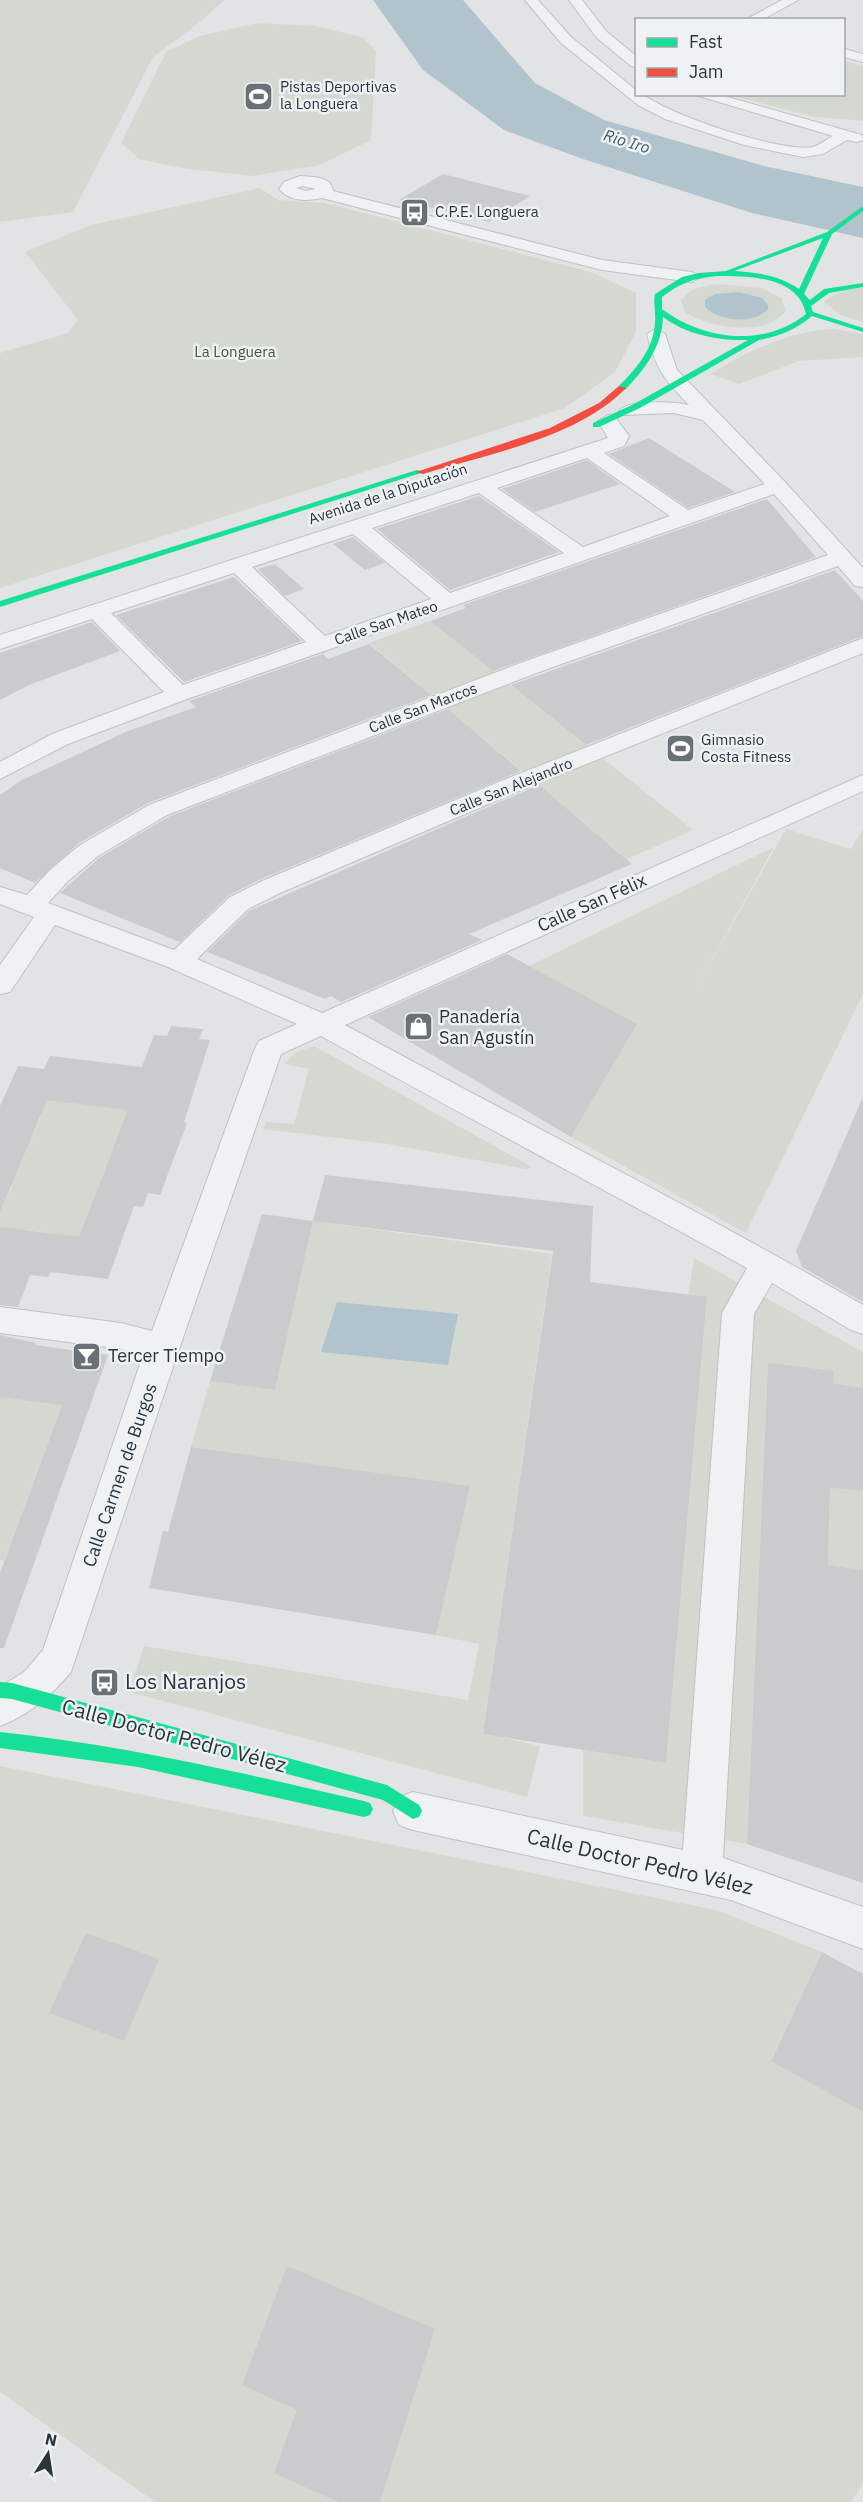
<svg xmlns="http://www.w3.org/2000/svg" width="863" height="2502" viewBox="0 0 863 2502" font-family="'IBM Plex Sans',sans-serif">
  <rect width="100%" height="100%" fill="#e1e3e5"/>
  <!-- green -->
  <g fill="#d3d9d1">
    <polygon points="0,0 224,0 204,19 153,57 73,212 0,222"/>
    <polygon points="257,23 315,26 362,37 376,51 371,140 320,165 253,176 181,168 139,159 121,143 166,52 200,36"/>
    <polygon points="844,61 863,66 863,121 814,117 730,95 844,94"/>
    <polygon points="260,188 278,200 325,203 591,272 636,293 636,332 615,372 565,408 0,588 0,353 68,333 78,320 25,252 91,225"/>
    <path d="M718 284 761 288 781 298 786 310C768 338 708 328 685 312L681 300C690 288 703 286 718 284Z"/>
    <polygon points="856,288 863,288 863,322 841,315 824,302 835,294"/>
    <path d="M834 329 863 334V357L799 361 739 384 711 374C747 351 790 331 834 329Z"/>
    <polygon points="430,621 693,830 627,859 369,643"/>
    <polygon points="786,829 851,849 863,829 863,994 746,1233 571,1137 637,1024 529,966 774,847 694,992"/>
    <polygon points="314,1046 532,1167 526,1169 387,1144 263,1129 266,1122 294,1124 309,1069 285,1064 296,1052"/>
    <polygon points="40,1098 99,1106 145,1103 128,1159 110,1157 98,1186 111,1203 83,1276 51,1272 49,1233 27,1230 25,1235 0,1240 0,1210 12,1187 6,1186 26,1137 32,1137 42,1113"/>
    <polygon points="313,1221 552,1254 483,1733 540,1746 527,1797 129,1692 144,1646 468,1700 479,1644 436,1635 467,1486 191,1447 210,1381 275,1390"/>
    <polygon points="694,1258 863,1352 863,1388 833,1383 833,1371 768,1364 747,1844 583,1816 583,1750 666,1763 707,1298 688,1295"/>
    <polygon points="0,1397 63,1402 4,1561 0,1560"/>
    <polygon points="830,1488 863,1491 863,1570 828,1565"/>
    <polygon points="0,1766 716,1910 822,1952 771,2060 863,2112 863,2483 852,2502 155,2502 0,2392"/>
  </g>
  <!-- water -->
  <g fill="#b1c4ce">
    <polygon points="373,0 463,0 535,83 604,120 764,166 863,187 863,238 752,213 583,159 504,130 423,70"/>
    <path d="M739 292 762 298 768 305V309C754 325 718 321 705 307V300L715 294Z"/>
    <polygon points="337,1302 458,1314 448,1365 321,1352"/>
  </g>
  <!-- building -->
  <g fill="#c9cbcd">
    <polygon points="443,174 530,196 489,222 399,200"/>
    <polygon points="649,438 735,492 688,508 609,454"/>
    <polygon points="587,460 620,484 535,512 502,489"/>
    <polygon points="479,496 559,552 450,590 377,529"/>
    <polygon points="767,499 816,557 493,671 430,621 466,608 463,605"/>
    <polygon points="353,537 385,563 365,570 333,544"/>
    <polygon points="275,564 304,589 285,596 258,569"/>
    <polygon points="835,570 863,601 863,636 586,745 511,685"/>
    <polygon points="234,577 302,641 184,682 116,615"/>
    <polygon points="92,622 120,651 29,685 0,700 0,653"/>
    <polygon points="369,644 431,695 148,803 79,843 35,883 0,868 0,795 20,781 128,731 196,707 189,701 323,654 328,659"/>
    <polygon points="448,709 521,771 261,879 229,895 180,942 60,893 99,858 168,817"/>
    <polygon points="539,785 632,864 469,934 482,940 341,1002 331,996 325,999 207,952 249,911"/>
    <polygon points="507,954 637,1024 571,1137 368,1017"/>
    <polygon points="171,1026 203,1029 199,1039 210,1040 184,1122 187,1123 160,1195 148,1193 143,1207 134,1206 108,1279 51,1272 48,1277 30,1275 18,1307 0,1305 0,1227 79,1237 128,1110 47,1100 0,1212 0,1106 18,1066 44,1069 50,1056 142,1067 154,1035 167,1036"/>
    <polygon points="863,1097 863,1302 802,1267 796,1251"/>
    <polygon points="325,1175 593,1206 590,1282 707,1297 666,1763 483,1734 553,1251 313,1221"/>
    <polygon points="262,1214 313,1221 275,1390 210,1381"/>
    <polygon points="0,1335 36,1343 35,1345 108,1355 4,1648 0,1648 0,1573 62,1405 0,1397"/>
    <polygon points="768,1363 834,1371 833,1383 863,1388 863,1491 830,1488 828,1565 863,1570 863,1883 747,1844"/>
    <polygon points="191,1447 470,1486 436,1635 149,1588 163,1531 168,1532"/>
    <polygon points="86,1933 159,1959 124,2041 49,2013"/>
    <polygon points="822,1952 863,1974 863,2112 771,2061"/>
    <polygon points="287,2266 435,2329 380,2502 338,2502 274,2473 297,2410 242,2385"/>
  </g>
  <g fill="none" stroke-linecap="round" stroke-linejoin="round">
    <defs>
      <g id="street">
        <path d="M525 0H538L571 37 636 90V94H643C668 115 782 153 813 147 820 145 827 139 833 136L692 94H717L862 135 863 140 857 142 847 140 823 154 803 157 744 145 665 119 638 105 561 43Z"/>
        <polygon points="569,0 582,0 607,32 636,56 636,67 631,66 597,38"/>
        <polygon points="782,0 798,0 762,20 745,20"/>
        <polygon points="844,49 863,54 863,62 844,57"/>
        <path d="M300 176C312 177 332 176 333 191L602 260 692 272 701 277 692 282 602 270 322 198C307 201 290 202 279 189L284 182ZM302 186 316 189 306 191 296 188Z"/>
        <path d="M656 329 665 334 677 370 785 482 863 568V587L855 586 838 566 539 672 167 815 98 856 68 881 48 903 174 950 230 897 262 881 501 781 863 638V653L519 791 280 893 248 909 197 959 322 1013 863 775V791L345 1025C518 1119 693 1207 863 1305V1334L851 1330 772 1283 754 1314 723 1858 863 1907V1949L731 1900 413 1830 399 1825 393 1811 399 1797 413 1792 683 1850 722 1313 747 1268C605 1190 462 1115 321 1036L281 1054 176 1358 71 1672C51 1696 29 1715 0 1726V1687L24 1672 43 1650 141 1361 132 1352 121 1349 0 1333V1307L121 1323 152 1331 255 1048 259 1041 297 1024 168 967 55 925 10 992 0 994V965L34 917 0 904V887L27 895 50 870 80 845 149 805 523 662 828 555 774 494 187 699 68 744 0 779V762L52 734 164 692 92 619 0 649V635L608 438 598 421 608 415 615 417 629 436 624 446 604 453 688 510 765 484 703 420 674 413 622 415 619 411C628 399 676 402 689 405 663 378 657 371 647 334ZM587 458 670 516 583 547 497 488ZM479 493 564 553 450 593 372 528ZM353 534 431 599 325 636 252 567ZM234 573 306 642 183 685 111 613Z"/>
      </g>
    </defs>
    <!-- street casing -->
    <use href="#street" stroke="#bfc1c3" stroke-width="2"/>
    <!-- street -->
    <use href="#street" fill="#eff1f2" fill-rule="evenodd"/>
    <!-- fast -->
    <g fill="#16e098" fill-rule="evenodd">
      <path d="M863 206V211L832 234 804 294 810 300 824 289 863 283V287L829 293 811 306 813 312 863 328V332L812 316C795 330 780 336 759 340L640 408 599 427H593V423L634 404 748 340C719 341 687 335 663 317 662 347 645 369 625 390H619V386C637 368 654 348 655 322 656 313 653 303 655 294L682 277 699 273 726 271 827 232ZM823 238 799 289C781 276 756 272 734 271ZM717 276C749 276 798 276 806 314 764 348 703 340 662 309V297C680 283 695 278 717 276Z"/>
      <polygon points="417,470 424,472 0,607 0,601"/>
      <polygon points="0,1682 12,1683 387,1785 419,1805 422,1811 419,1817 413,1819 383,1800 12,1699 0,1698"/>
      <path d="M0 1732C123 1745 243 1773 364 1801L370 1803 373 1809 370 1815 364 1817 138 1767 0 1748Z"/>
    </g>
    <!-- jam -->
    <path fill="#f24e42" fill-rule="evenodd" d="M619 386 626 388C578 438 487 454 423 474L416 472 550 428 599 403Z"/>
  </g>
  <!-- icons -->
  <defs>
    <symbol id="stadium-square" viewBox="-11 -11 22 22"><rect x="-9" y="-9" width="18" height="18" rx="4" fill="#697177" stroke="#eef2f5"/><path d="M0-5a6.5 5 0 1 0 0 10a6.5 5 0 1 0 0-10ZM-3.5-1.8h7v3.6h-7Z" fill="#fff"/></symbol>
    <symbol id="bus-square" viewBox="-11 -11 22 22"><rect x="-9" y="-9" width="18" height="18" rx="4" fill="#697177" stroke="#eef2f5"/><path d="M-5-6H5V4H4V6H2V4H-2V6H-4V4H-5ZM-3.5-4V0h7V-4ZM-3.5 1.2v1.5H-2V1.2ZM2 1.2v1.5H3.5V1.2Z" fill="#fff"/></symbol>
    <symbol id="shop-square" viewBox="-11 -11 22 22"><rect x="-9" y="-9" width="18" height="18" rx="4" fill="#697177" stroke="#eef2f5"/><path d="M-5-2.5h2.3a2.7 3.5 0 0 1 5.4 0H5L5.5 6h-11ZM-1.5-2.5h3a1.5 2.3 0 0 0-3 0Z" fill="#fff"/></symbol>
    <symbol id="bar-square" viewBox="-11 -11 22 22"><rect x="-9" y="-9" width="18" height="18" rx="4" fill="#697177" stroke="#eef2f5"/><path d="M-6-5H6L.8 .8V4.5H3.5V6h-7V4.5H-.8V.8Z" fill="#fff"/></symbol>
  </defs>
  <g fill-rule="evenodd">
    <use href="#stadium-square" x="242" y="80" width="33" height="33"/>
    <use href="#bus-square" x="398" y="196" width="33" height="33"/>
    <use href="#stadium-square" x="664" y="732" width="33" height="33"/>
    <use href="#shop-square" x="402" y="1010" width="33" height="33"/>
    <use href="#bar-square" x="70" y="1340" width="33" height="33"/>
    <use href="#bus-square" x="88" y="1666" width="33" height="33"/>
  </g>
  <g text-anchor="middle" stroke-width="5" stroke-linejoin="round" paint-order="stroke">
    <!-- far-poi labels -->
    <g font-size="15" fill="#29343c" stroke="#eef2f5" text-anchor="start">
      <text x="280" y="92">Pistas Deportivas<tspan x="280" dy="17">la Longuera</tspan></text>
      <text x="435" y="217">C.P.E. Longuera</text>
      <text x="701" y="745">Gimnasio<tspan x="701" dy="17">Costa Fitness</tspan></text>
    </g>
    <!-- far-park labels -->
    <g font-size="15" fill="#435737" stroke="#eef2f5">
      <text x="235" y="357">La Longuera</text>
    </g>
    <!-- far-street labels -->
    <g font-size="15" fill="#29343c" stroke="#eef2f5">
      <text transform="translate(388 494) rotate(-18)" y="5">Avenida de la Diputación</text>
      <text transform="translate(386 623) rotate(-19)" y="5">Calle San Mateo</text>
      <text transform="translate(423 708) rotate(-21)" y="5">Calle San Marcos</text>
      <text transform="translate(511 787) rotate(-22)" y="5">Calle San Alejandro</text>
    </g>
    <!-- far-water labels -->
    <g font-size="16" font-style="italic" fill="#36596d" stroke="#eef2f5">
      <text transform="translate(627 141) rotate(17)" y="6">Rio Iro</text>
    </g>
    <!-- street labels -->
    <g font-size="18" fill="#29343c" stroke="#eef2f5">
      <text transform="translate(592 903) rotate(-24)" y="6">Calle San Félix</text>
      <text transform="translate(120 1475) rotate(-71)" y="6">Calle Carmen de Burgos</text>
    </g>
    <!-- poi labels -->
    <g font-size="18" fill="#29343c" stroke="#eef2f5" text-anchor="start">
      <text x="439" y="1023">Panadería<tspan x="439" dy="21">San Agustín</tspan></text>
      <text x="108" y="1362">Tercer Tiempo</text>
    </g>
    <!-- near-poi labels -->
    <g font-size="21" fill="#29343c" stroke="#eef2f5" text-anchor="start">
      <text x="125" y="1689">Los Naranjos</text>
    </g>
    <!-- near-street labels -->
    <g font-size="21" fill="#29343c" stroke="#eef2f5">
      <text transform="translate(174 1736) rotate(15)" y="7">Calle Doctor Pedro Vélez</text>
      <text transform="translate(640 1862) rotate(13)" y="7">Calle Doctor Pedro Vélez</text>
    </g>
  </g>
  <!-- legend -->
  <rect x="635" y="18" width="210" height="78" fill="#eef2f5" stroke="#9fa6ab" stroke-width="1.5"/>
  <rect x="647" y="38" width="30" height="9" fill="#16e098" stroke="#9fa6ab" stroke-width="1.5"/>
  <text x="689" y="48" font-size="18" fill="#29343c">Fast</text>
  <rect x="647" y="68" width="30" height="9" fill="#f24e42" stroke="#9fa6ab" stroke-width="1.5"/>
  <text x="689" y="78" font-size="18" fill="#29343c">Jam</text>
  <!-- north arrow -->
  <g transform="translate(48 2454) rotate(12)" stroke="#eef2f5" stroke-width="4.5" paint-order="stroke">
  <path d="M0-4.5L10 22L0 15L-10 22Z" fill="#29343c"/>
  <text y="-9" font-size="16" font-weight="bold" text-anchor="middle" fill="#29343c">N</text>
  </g>
</svg>
